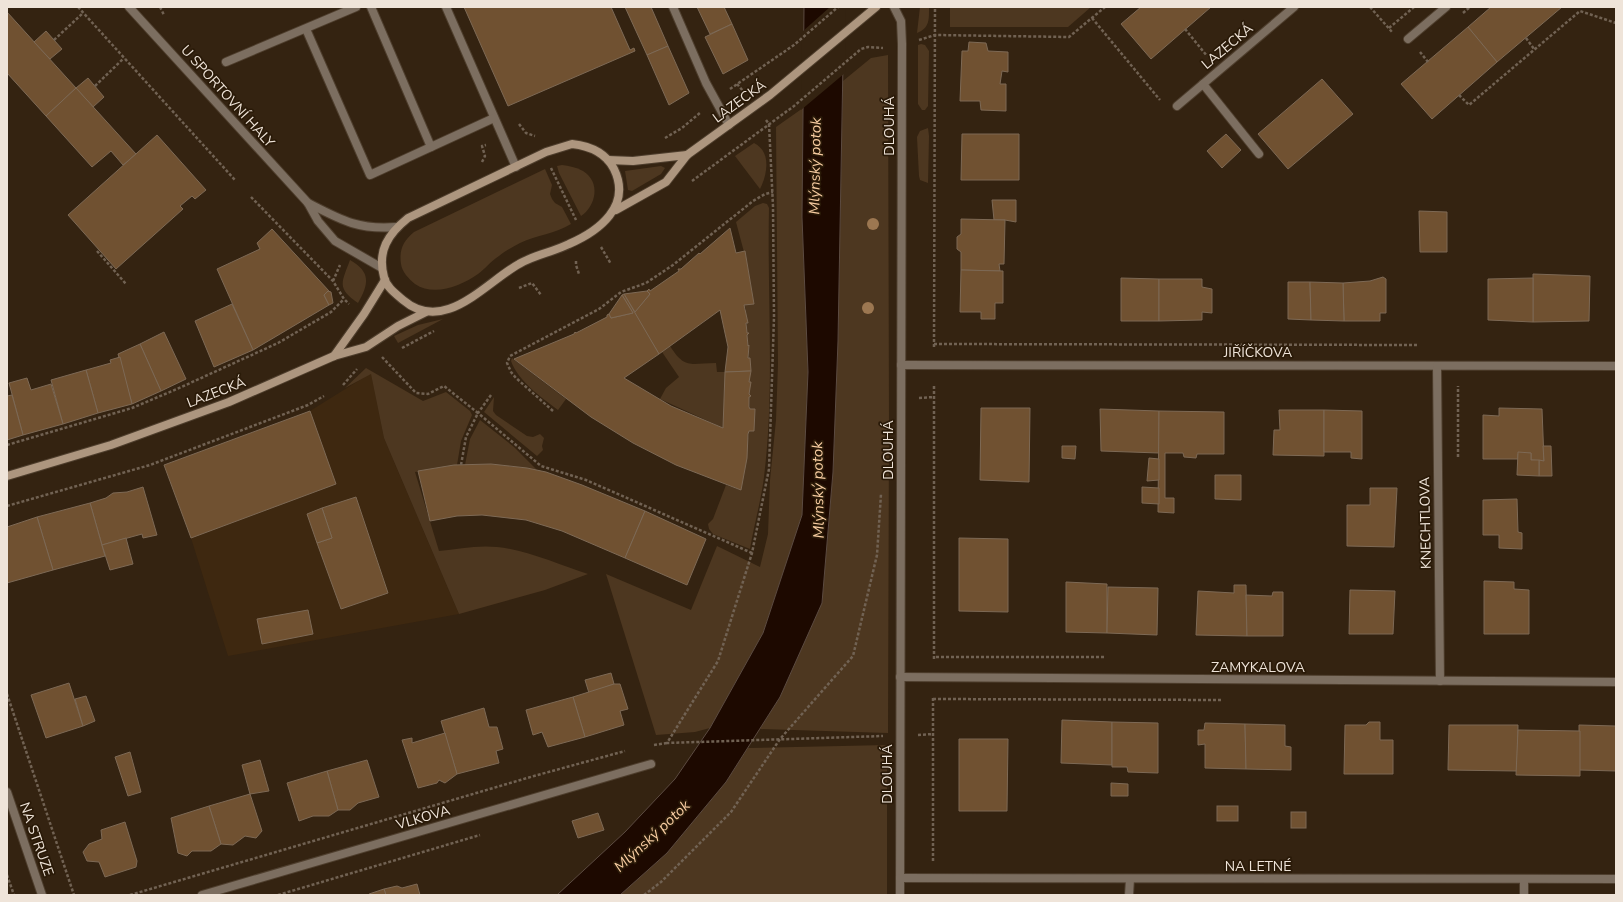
<svg xmlns="http://www.w3.org/2000/svg" width="1623" height="902" viewBox="0 0 1623 902" font-family="'Nunito Sans',sans-serif">
  <rect width="100%" height="100%" fill="#342311"/>
  <!-- built -->
  <polygon fill="#3e2810" points="371,373 384,438 459,614 228,656 191,538 164,465 310,411"/>
  <!-- green -->
  <g fill="#4d3720">
    <path d="M920 7H929C929 19 930 28 917 33Z"/>
    <polygon points="950,7 1091,7 1068,27 950,27"/>
    <polygon points="921,44 925,45 929,51 928,106 925,110 922,110 918,104 918,45"/>
    <polygon points="888,55 889,423 888,733 760,729 780,697 822,603 833,472 838,341 843,81 871,58"/>
    <polygon points="803,108 802,217 808,372 802,515 763,633 710,728 695,732 656,735 606,574 691,610 717,546 760,567 768,534 770,480 776,420 778,364 776,127"/>
    <polygon points="928,128 929,136 928,183 920,180 919,176 917,137 920,131"/>
    <path d="M754 143C772 152 767 175 760 189L735 156Z"/>
    <path d="M562 165C569 166 576 167 583 171 601 182 596 206 581 216L559 173 557 166Z"/>
    <polygon points="661,166 665,168 661,174 632,191 628,190 625,171"/>
    <path d="M545 169 552 185 550 194 552 199 555 203 562 207 571 224C555 234 537 235 520 243 513 247 505 251 499 256 491 261 485 269 478 274 461 286 434 297 415 284 409 279 402 272 401 264 399 250 403 241 414 232Z"/>
    <path d="M763 203 767 204 769 208C767 297 775 388 764 477 761 501 754 525 750 549L713 534 709 529 708 524 713 519 726 485 741 490 749 431H754L755 409H750L749 397 751 396 749 394V346H748L747 335 749 333H747V323L745 311 746 309 744 305 754 304 745 252H744L736 222 755 206Z"/>
    <path d="M350 260C371 272 369 284 358 303 336 288 342 282 350 260Z"/>
    <polygon points="443,319 398,343 394,336 418,325"/>
    <path d="M670 346C685 370 691 363 716 363L717 372H725L723 428 660 399 666 388 679 377 662 352Z"/>
    <path d="M512 358 566 399 558 410C541 397 518 381 511 361Z"/>
    <path d="M366 368 423 401 446 392 470 411 472 415 461 441 457 465 415 472 439 551C458 549 477 545 497 547 528 550 559 565 588 574L545 590 459 614 384 438 371 374 345 388Z"/>
    <polygon points="494,397 493,411 496,415 527,436 533,437 540,434 544,438 542,446 543,450 537,456 484,412"/>
    <polygon points="480,420 514,447 537,470 501,465 465,465 470,439"/>
    <polygon points="887,745 887,895 620,895 667,853 726,782 748,748"/>
  </g>
  <!-- water -->
  <polygon fill="#1d0900" stroke="#5c4b41" points="804,7 844,7 838,341 833,472 822,603 780,697 726,782 667,853 620,895 557,895 625,832 675,779 710,728 763,633 802,515 808,372 802,217"/>
  <!-- pier -->
  <polygon fill="#342311" points="830,7 846,7 845,73 801,110 802,32"/>
  <!-- building -->
  <g fill="#705131" stroke="#7d6955">
    <polygon points="464,7 611,7 630,50 634,48 635,51 508,106"/>
    <polygon points="625,7 651,7 668,46 647,55"/>
    <polygon points="697,7 724,7 732,24 710,34"/>
    <polygon points="1141,7 1211,7 1151,59 1121,24"/>
    <polygon points="1491,7 1562,7 1497,62 1468,27"/>
    <polygon points="7,12 76,88 46,116 7,73"/>
    <polygon points="732,24 748,60 723,74 705,37"/>
    <polygon points="1468,27 1497,62 1432,119 1401,84"/>
    <polygon points="46,31 62,49 50,59 34,42"/>
    <polygon points="969,42 986,43 988,51 1008,52 1008,72 1002,71 1000,84 1006,84 1006,111 981,110 980,101 960,101 962,51 968,51"/>
    <polygon points="668,46 689,93 669,105 647,55"/>
    <polygon points="88,78 104,97 93,107 76,88"/>
    <polygon points="1322,79 1353,114 1288,169 1258,134"/>
    <polygon points="76,88 136,154 123,165 111,151 92,167 46,116"/>
    <polygon points="962,134 1019,134 1019,180 961,180"/>
    <polygon points="1226,134 1241,150 1222,168 1207,151"/>
    <polygon points="157,135 206,190 195,199 192,196 180,206 183,209 116,269 68,215"/>
    <polygon points="992,200 1016,200 1016,222 1005,220 994,220"/>
    <polygon points="1419,211 1447,212 1447,252 1420,252"/>
    <polygon points="961,219 1005,220 1004,264 999,264 1000,271 961,270 961,252 957,249 957,237 961,234"/>
    <polygon points="730,228 736,253 745,251 754,304 744,305 748,323 746,323 747,333 749,333 747,335 748,346 749,345 748,358 750,358 751,371 725,372 728,347 720,310 659,354 634,313 650,294 647,291 649,289 650,291 679,271 678,269 681,269 699,253 700,254"/>
    <polygon points="272,229 329,291 324,295 329,305 253,350 217,269 260,249 257,243"/>
    <polygon points="961,270 1003,271 1003,303 995,303 995,319 981,319 981,312 960,312"/>
    <polygon points="1533,274 1590,276 1589,321 1533,322"/>
    <polygon points="1383,277 1386,279 1386,313 1380,313 1380,321 1344,321 1343,283 1370,281"/>
    <polygon points="1121,278 1159,279 1159,321 1121,321"/>
    <polygon points="1533,278 1533,322 1488,320 1488,279"/>
    <polygon points="1159,279 1202,279 1202,287 1212,289 1212,313 1202,312 1202,320 1159,321"/>
    <polygon points="1288,282 1310,282 1311,320 1288,319"/>
    <polygon points="1310,282 1343,283 1344,321 1311,320"/>
    <polygon points="328,291 331,292 333,303 329,305 324,295"/>
    <polygon points="647,291 650,294 635,312 624,294"/>
    <polygon points="624,294 659,354 624,378 671,406 723,428 725,372 751,371 749,382 751,382 749,394 751,396 749,397 749,407 750,409 755,409 754,431 749,431 748,434 747,458 741,490 676,465 633,443 591,417 514,359 574,334 575,332 576,333 607,317 607,315 609,314 611,318 633,313 622,295"/>
    <polygon points="622,295 633,313 611,318 609,314"/>
    <polygon points="232,304 253,350 214,367 195,321"/>
    <polygon points="164,332 186,379 161,391 140,344"/>
    <polygon points="140,344 161,391 132,404 118,354"/>
    <polygon points="120,357 132,404 98,413 86,370 111,363 110,360"/>
    <polygon points="86,370 98,413 63,424 51,380"/>
    <polygon points="27,378 31,390 51,384 63,424 23,435 9,383"/>
    <polygon points="12,395 23,435 7,440 7,396"/>
    <polygon points="981,408 1030,408 1029,482 980,480"/>
    <polygon points="1499,408 1542,409 1544,461 1531,460 1531,453 1518,454 1518,459 1483,459 1483,415 1499,416"/>
    <polygon points="1100,409 1159,411 1159,453 1101,451"/>
    <polygon points="1279,410 1324,410 1324,456 1273,455 1274,430 1280,430"/>
    <polygon points="1324,410 1362,411 1362,459 1351,458 1351,452 1324,452"/>
    <polygon points="310,411 336,484 191,538 164,465"/>
    <polygon points="1159,411 1224,412 1224,454 1197,454 1196,458 1184,457 1183,453 1165,453 1165,498 1174,498 1174,513 1158,512"/>
    <polygon points="1062,446 1076,446 1075,459 1062,458"/>
    <polygon points="1543,446 1551,446 1552,476 1539,476 1539,460 1544,461"/>
    <polygon points="1518,452 1531,453 1531,460 1539,460 1539,476 1517,475"/>
    <polygon points="1149,458 1159,459 1159,480 1147,481"/>
    <polygon points="491,464 527,468 546,472 582,485 645,511 625,558 562,531 526,520 482,515 457,516 430,521 418,471 454,465"/>
    <polygon points="1215,475 1241,475 1241,500 1215,499"/>
    <polygon points="143,487 157,535 143,538 142,534 102,545 90,503 106,498 113,493 127,492"/>
    <polygon points="1142,487 1159,488 1159,504 1142,503"/>
    <polygon points="1370,488 1397,488 1394,547 1347,546 1347,505 1370,505"/>
    <polygon points="356,497 388,593 341,609 317,543 332,538 322,508"/>
    <polygon points="1517,499 1518,532 1522,533 1522,549 1499,548 1499,535 1483,535 1483,500"/>
    <polygon points="90,503 105,556 53,570 37,517"/>
    <polygon points="322,508 332,538 317,543 307,514"/>
    <polygon points="645,511 706,539 687,585 625,558"/>
    <polygon points="37,517 53,570 7,583 7,527"/>
    <polygon points="126,538 133,564 110,570 102,545"/>
    <polygon points="959,538 1008,539 1008,612 959,611"/>
    <polygon points="1484,581 1514,582 1514,589 1529,590 1529,634 1484,634"/>
    <polygon points="1066,582 1107,584 1107,633 1066,632"/>
    <polygon points="1234,585 1246,585 1247,636 1196,635 1198,591 1234,593"/>
    <polygon points="1108,587 1158,588 1157,635 1107,633"/>
    <polygon points="1350,590 1395,591 1393,634 1349,634"/>
    <polygon points="1273,592 1283,592 1283,636 1247,636 1246,595 1272,596"/>
    <polygon points="308,610 313,634 262,644 257,619"/>
    <polygon points="611,673 614,684 589,693 585,680"/>
    <polygon points="69,683 83,726 46,738 31,695"/>
    <polygon points="614,684 620,684 628,709 620,711 624,725 585,737 573,697"/>
    <polygon points="86,696 95,721 83,726 75,699"/>
    <polygon points="573,697 585,737 548,747 542,732 533,735 526,710"/>
    <polygon points="484,708 489,727 497,727 503,749 496,751 499,763 457,774 441,721"/>
    <polygon points="1062,720 1112,722 1112,765 1061,763"/>
    <polygon points="1112,722 1158,723 1158,773 1128,772 1127,767 1112,767"/>
    <polygon points="1369,722 1380,722 1380,740 1393,740 1393,774 1344,774 1345,725 1366,725"/>
    <polygon points="1205,723 1245,724 1246,769 1205,768 1205,744 1198,745 1198,730 1204,730"/>
    <polygon points="1245,724 1285,725 1285,746 1291,747 1291,770 1246,769"/>
    <polygon points="1449,725 1518,725 1517,771 1448,770"/>
    <polygon points="1579,725 1616,726 1616,771 1579,770"/>
    <polygon points="1518,730 1580,731 1580,776 1516,775"/>
    <polygon points="445,733 457,774 445,783 439,780 437,783 418,788 402,740 412,738 412,743"/>
    <polygon points="959,739 1008,739 1007,811 959,811"/>
    <polygon points="130,752 141,792 128,796 115,757"/>
    <polygon points="260,760 269,791 250,794 242,765"/>
    <polygon points="367,760 379,797 358,803 350,810 338,810 327,771"/>
    <polygon points="327,771 338,810 329,816 313,816 299,821 287,783"/>
    <polygon points="1111,783 1128,784 1128,796 1111,796"/>
    <polygon points="250,794 262,831 256,838 245,836 233,845 221,844 209,806"/>
    <polygon points="209,806 221,844 211,851 192,851 187,856 178,853 171,818"/>
    <rect x="1217" y="806" width="21" height="15"/>
    <rect x="1291" y="812" width="15" height="16"/>
    <polygon points="598,813 604,830 578,838 572,821"/>
    <polygon points="125,822 137,861 136,867 105,877 99,862 87,861 83,852 89,844 102,839 101,830"/>
    <polygon points="417,884 420,895 386,895 384,889 397,886 402,888"/>
    <polygon points="384,889 386,895 369,895 369,894"/>
  </g>
  <g fill="none" stroke-linecap="round" stroke-linejoin="round">
    <defs>
      <g id="service">
        <polyline points="371,7 431,147"/>
        <polyline points="446,7 516,167"/>
        <polyline points="673,7 706,83 729,125"/>
        <polyline points="306,29 370,175 494,118"/>
        <polyline points="226,62 356,7"/>
        <polyline points="1203,84 1259,154"/>
        <polyline points="1129,895 1130,879"/>
        <polyline points="1524,895 1524,879"/>
      </g>
      <g id="minor">
        <polyline points="129,7 308,203 318,221 335,241 382,268"/>
        <polyline points="894,7 901,21 902,44 900,895"/>
        <polyline points="1408,39 1446,7"/>
        <polyline points="1177,106 1294,7"/>
        <path d="M308 203C341 220 358 230 396 227"/>
        <polyline points="901,365 1616,366"/>
        <polyline points="1437,366 1440,681"/>
        <polyline points="900,677 1616,682"/>
        <polyline points="7,792 42,895"/>
        <polyline points="900,878 1616,879"/>
        <polyline points="202,895 651,764"/>
      </g>
      <g id="secondary">
        <path d="M572 144C590 146 606 153 614 169 632 206 599 231 569 244 553 252 534 255 519 264 485 283 444 335 403 300 396 294 386 287 384 277 377 251 388 234 408 218L546 152Z"/>
        <polyline points="608,160 633,161 687,155"/>
        <polyline points="616,210 666,182 687,155 770,95 876,7"/>
        <polyline points="334,356 364,314 385,280"/>
        <polyline points="7,476 111,445 229,402 334,356 366,347 398,326 426,312"/>
      </g>
    </defs>
    <!-- service casing -->
    <use href="#service" stroke="#4e3e2d" stroke-width="10"/>
    <!-- minor casing -->
    <use href="#minor" stroke="#4e3e2d" stroke-width="10"/>
    <!-- secondary casing -->
    <use href="#secondary" stroke="#4e3e2d" stroke-width="10"/>
    <!-- path -->
    <g stroke="#716253" stroke-width="2.5" stroke-dasharray="3 2" stroke-linecap="butt">
      <polyline points="78,7 235,180"/>
      <polyline points="160,7 164,15"/>
      <polyline points="1370,7 1392,32"/>
      <polyline points="1463,13 1470,7"/>
      <polyline points="1092,18 1160,100"/>
      <polyline points="1389,28 1414,7"/>
      <polyline points="1185,29 1207,56"/>
      <polyline points="1526,38 1534,49"/>
      <polyline points="54,40 83,13"/>
      <polyline points="919,40 935,35 1069,37 1105,7"/>
      <polyline points="1420,52 1428,62"/>
      <polyline points="737,84 744,92"/>
      <polyline points="95,86 124,58"/>
      <polyline points="730,89 794,45 838,7"/>
      <polyline points="1459,95 1469,105 1580,11 1616,23"/>
      <polyline points="766,120 769,124 773,206 774,317 769,469 752,553 718,661 667,743 883,736"/>
      <polyline points="519,124 526,133 535,136"/>
      <polyline points="665,138 682,128 701,112"/>
      <polyline points="482,162 485,156 482,146 486,145"/>
      <polyline points="551,168 576,220"/>
      <polyline points="692,181 794,106 861,49 868,47 883,48"/>
      <polyline points="251,197 333,281 344,299 349,304"/>
      <polyline points="601,247 611,264"/>
      <polyline points="97,251 126,284"/>
      <polyline points="576,261 576,265 579,274"/>
      <polyline points="333,281 340,265"/>
      <polyline points="519,288 532,283 541,295"/>
      <polyline points="934,344 1418,345"/>
      <polyline points="934,347 935,7"/>
      <polyline points="402,348 434,331"/>
      <polyline points="382,357 416,393 428,394 444,386 478,413 466,437 461,465"/>
      <polyline points="343,385 357,369"/>
      <polyline points="491,395 478,413 541,466 586,480 752,553"/>
      <polyline points="919,398 934,397"/>
      <polyline points="553,411 516,378 511,372 507,363 510,356 599,309 621,292 646,283 673,265 753,201 765,194 773,192"/>
      <polyline points="7,445 132,408 177,389 278,343 331,312 344,299"/>
      <polyline points="1458,457 1458,386"/>
      <polyline points="7,506 150,465 308,405 324,396"/>
      <polyline points="936,657 1106,657"/>
      <polyline points="934,659 934,384"/>
      <polyline points="7,694 74,895"/>
      <polyline points="933,699 1223,700"/>
      <polyline points="918,735 933,734"/>
      <polyline points="654,745 667,743"/>
      <polyline points="933,861 933,696"/>
      <polyline points="7,875 14,895"/>
      <polyline points="130,895 534,776 625,751"/>
      <polyline points="278,895 480,835"/>
      <polyline points="644,895 661,882 731,812 780,739 853,656 877,555 881,494"/>
    </g>
    <!-- service -->
    <use href="#service" stroke="#7c6e60" stroke-width="8"/>
    <!-- minor -->
    <use href="#minor" stroke="#7c6e60" stroke-width="8"/>
    <!-- secondary -->
    <use href="#secondary" stroke="#ad967f" stroke-width="8"/>
  </g>
  <!-- trees -->
  <g fill="#9c7751">
    <circle cx="873" cy="224" r="6"/>
    <circle cx="868" cy="308" r="6"/>
  </g>
  <g text-anchor="middle" stroke-width="3.5" stroke-linejoin="round" paint-order="stroke">
    <!-- street labels -->
    <g font-size="14" fill="#efe4d9" stroke="#2a1a08">
      <text transform="translate(1227 46) rotate(-40)" y="5">LAZECKÁ</text>
      <text transform="translate(228 96) rotate(48)" y="5">U SPORTOVNÍ HALY</text>
      <text transform="translate(739 101) rotate(-36)" y="5">LAZECKÁ</text>
      <text transform="translate(889 126) rotate(-90)" y="5">DLOUHÁ</text>
      <text x="1258" y="357">JIŘÍČKOVA</text>
      <text transform="translate(216 392) rotate(-21)" y="5">LAZECKÁ</text>
      <text transform="translate(888 450) rotate(-90)" y="5">DLOUHÁ</text>
      <text transform="translate(1425 523) rotate(-91)" y="5">KNECHTLOVA</text>
      <text x="1258" y="672">ZAMYKALOVA</text>
      <text transform="translate(887 774) rotate(-90)" y="5">DLOUHÁ</text>
      <text transform="translate(423 817) rotate(-16)" y="5">VLKOVA</text>
      <text transform="translate(37 839) rotate(71)" y="5">NA STRUZE</text>
      <text x="1258" y="871">NA LETNÉ</text>
    </g>
    <!-- water labels -->
    <g font-size="15" font-style="italic" fill="#f8cda2" stroke="#2a1a08">
      <text transform="translate(815 166) rotate(-89)" y="5">Mlýnský potok</text>
      <text transform="translate(818 490) rotate(-91)" y="5">Mlýnský potok</text>
      <text transform="translate(652 836) rotate(-43)" y="5">Mlýnský potok</text>
    </g>
  </g>
  <!-- border -->
  <rect width="1623" height="902" fill="none" stroke="#efe4d9" stroke-width="16"/>
</svg>
